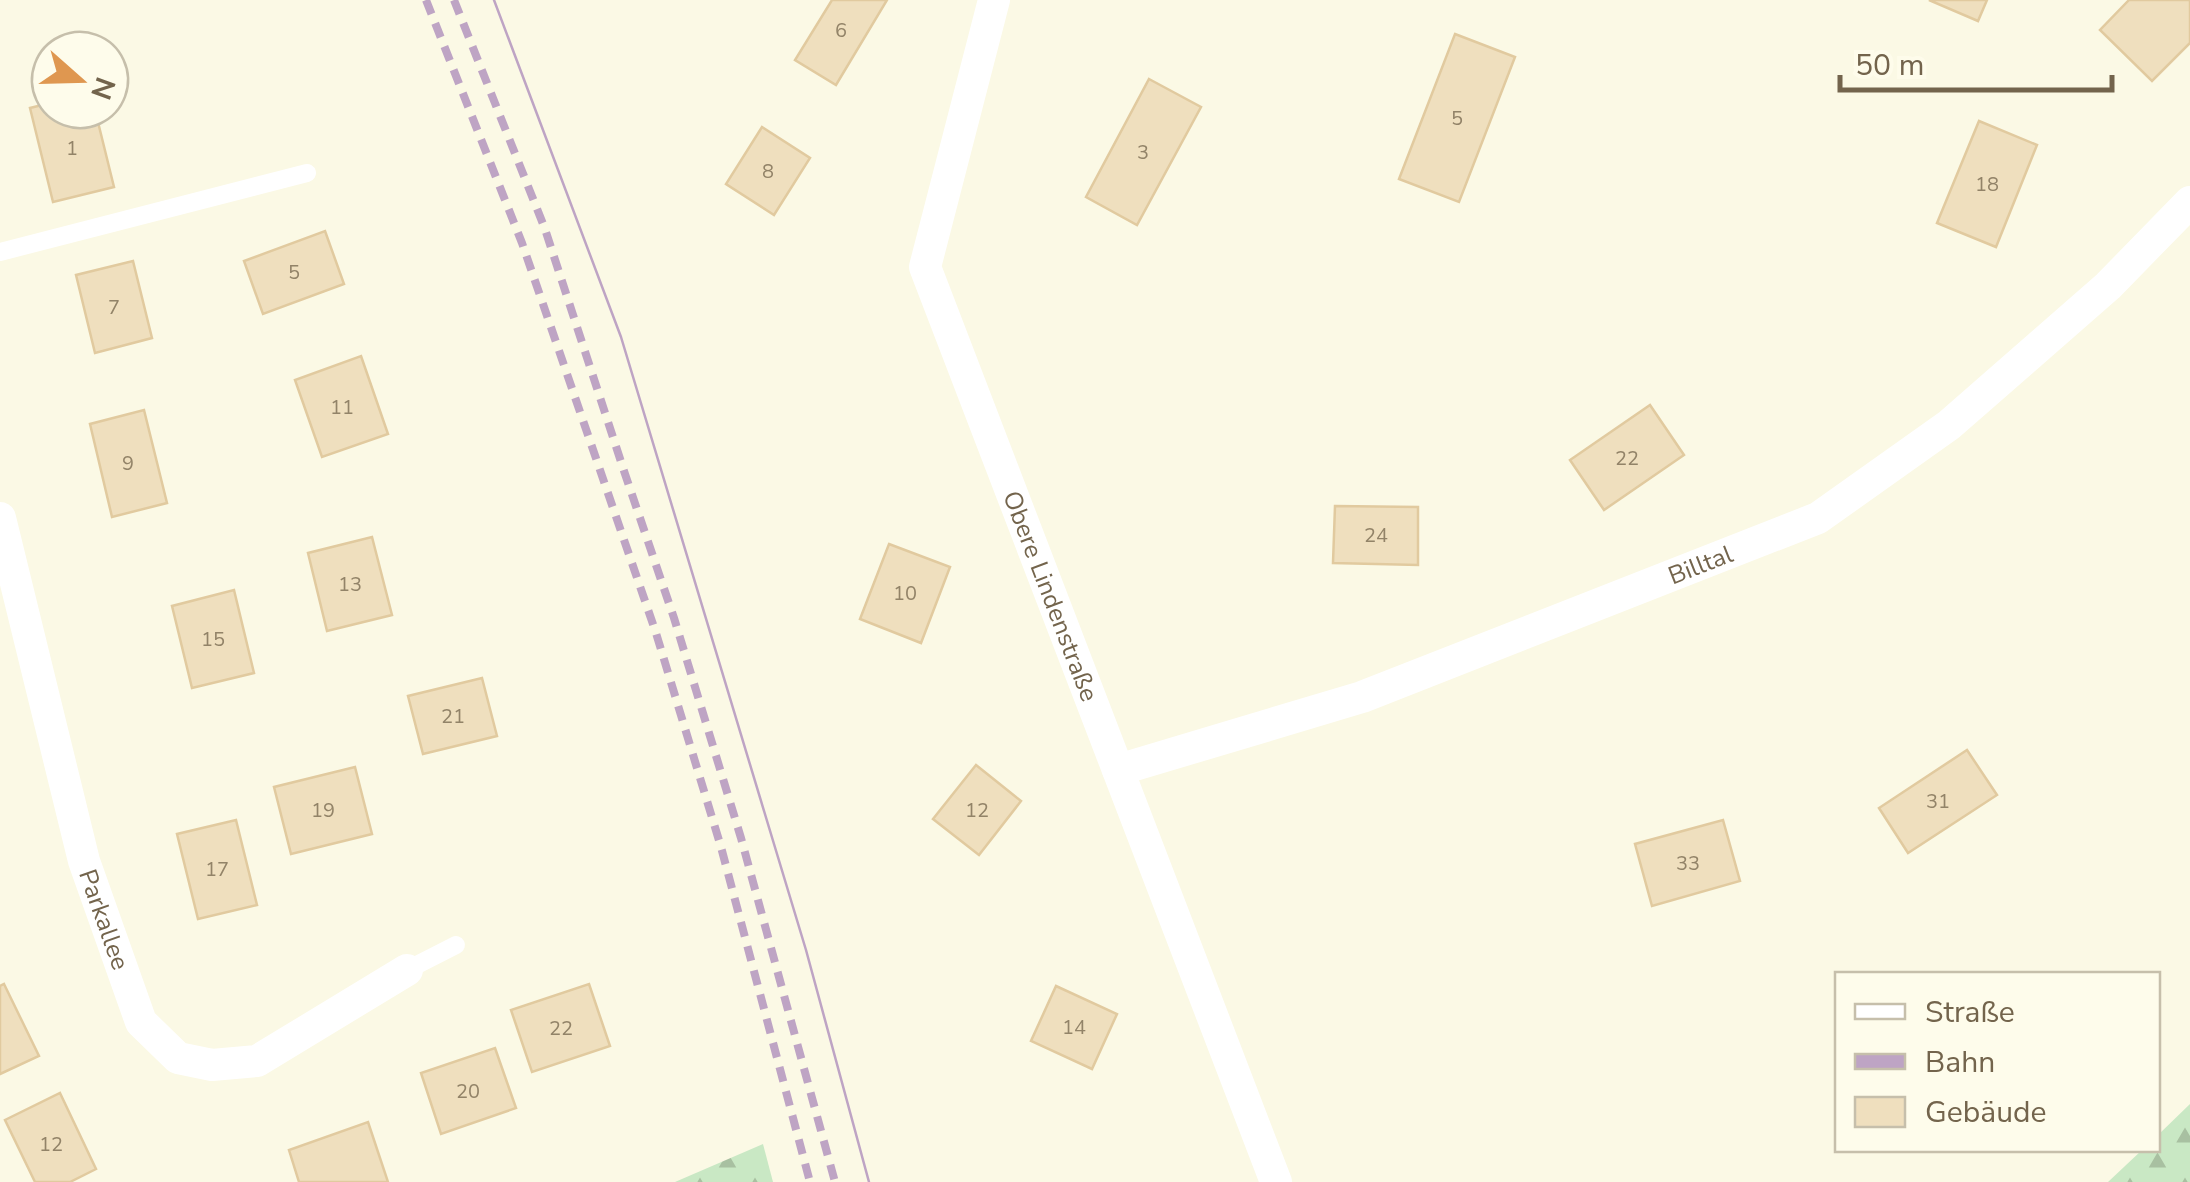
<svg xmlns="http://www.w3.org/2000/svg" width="2190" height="1182" viewBox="0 0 2190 1182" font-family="'Nunito Sans',sans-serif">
  <defs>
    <pattern id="forest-firs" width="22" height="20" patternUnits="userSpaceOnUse" patternTransform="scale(2.5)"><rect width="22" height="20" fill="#c9e8c4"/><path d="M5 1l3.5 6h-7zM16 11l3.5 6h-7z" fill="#a8c0a1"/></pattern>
  </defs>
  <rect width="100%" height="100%" fill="#fbf9e5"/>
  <!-- forest -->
  <g fill="url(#forest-firs)">
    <polygon points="2190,1104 2190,1182 2108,1182 2142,1150 2158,1150 2158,1135"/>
    <polygon points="763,1144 773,1182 675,1182"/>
  </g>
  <!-- building -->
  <g fill="#efdfbe" stroke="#e1ca9f" stroke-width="2.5">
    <polygon points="832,0 887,0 836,85 795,60"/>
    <polygon points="1929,0 1987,0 1978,21"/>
    <polygon points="2129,0 2190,0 2190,43 2152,81 2100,30"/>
    <polygon points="1455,34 1515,57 1459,202 1399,179"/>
    <polygon points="1149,79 1201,107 1137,225 1086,197"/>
    <polygon points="50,103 50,110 95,110 114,187 53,202 30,108"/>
    <polygon points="1979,121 2037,145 1996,247 1937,223"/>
    <polygon points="762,127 810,158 774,215 726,184"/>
    <polygon points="325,231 344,284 263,314 244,261"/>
    <polygon points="133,261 152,338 95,353 76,275"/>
    <polygon points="361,356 388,434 322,457 295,380"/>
    <polygon points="1650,405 1684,455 1604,510 1570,460"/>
    <polygon points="144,410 167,503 112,517 90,424"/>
    <polygon points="1335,506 1418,507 1418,565 1333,563"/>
    <polygon points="372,537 392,615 327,631 308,553"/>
    <polygon points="889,544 950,567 921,643 860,619"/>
    <polygon points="234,590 254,673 192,688 172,606"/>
    <polygon points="482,678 497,736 423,754 408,696"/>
    <polygon points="1967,750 1997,795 1908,853 1879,808"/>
    <polygon points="976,765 1021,801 979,855 933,819"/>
    <polygon points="355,767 372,834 291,854 274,787"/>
    <polygon points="236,820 257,905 198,919 177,834"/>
    <polygon points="1723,820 1740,881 1652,906 1635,844"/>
    <polygon points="4,984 39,1056 0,1074 0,986"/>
    <polygon points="589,984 610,1046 532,1072 511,1010"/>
    <polygon points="1056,986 1117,1014 1092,1069 1031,1041"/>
    <polygon points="495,1048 516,1108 441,1134 421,1073"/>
    <polygon points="60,1093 96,1169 70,1182 35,1182 5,1120"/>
    <polygon points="368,1122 388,1182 299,1182 289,1150"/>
  </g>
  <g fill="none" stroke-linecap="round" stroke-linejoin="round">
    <!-- lane -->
    <g stroke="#fff" stroke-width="18">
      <polyline points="0,252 307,173"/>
      <polyline points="407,970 456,945"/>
    </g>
    <!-- street -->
    <g stroke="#fff" stroke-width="32">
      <path id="s1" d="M994 0 925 267 1276 1182"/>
      <path id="s2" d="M0 518 84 861 141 1022 178 1058 212 1065 257 1061 407 970"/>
      <path id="s3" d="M1118 770 1362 697 1818 518 1949 425 2108 286 2190 202"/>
    </g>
    <!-- tram -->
    <polyline stroke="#bea4c4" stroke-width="2.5" points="494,0 621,337 806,950 869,1182"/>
    <!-- rail -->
    <g stroke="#bea4c4" stroke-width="8" stroke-dasharray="15 10" stroke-linecap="butt">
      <polyline points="426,0 522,243 656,633 721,847 810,1182"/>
      <polyline points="454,0 545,229 624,471 674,618 741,838 835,1182"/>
    </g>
  </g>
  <g text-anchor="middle" stroke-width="8" stroke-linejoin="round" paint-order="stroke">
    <!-- number labels -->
    <g font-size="20" fill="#928368">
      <text x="841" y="37">6</text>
      <text x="1457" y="125">5</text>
      <text x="72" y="155">1</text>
      <text x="1143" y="159">3</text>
      <text x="768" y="178">8</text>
      <text x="1987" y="191">18</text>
      <text x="294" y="279">5</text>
      <text x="114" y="314">7</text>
      <text x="342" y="414">11</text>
      <text x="1627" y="465">22</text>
      <text x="128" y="470">9</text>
      <text x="1376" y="542">24</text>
      <text x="350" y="591">13</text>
      <text x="905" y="600">10</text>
      <text x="213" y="646">15</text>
      <text x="453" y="723">21</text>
      <text x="1938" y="808">31</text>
      <text x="323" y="817">19</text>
      <text x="977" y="817">12</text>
      <text x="1688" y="870">33</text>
      <text x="217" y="876">17</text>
      <text x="1074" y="1034">14</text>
      <text x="561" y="1035">22</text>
      <text x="468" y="1098">20</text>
      <text x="51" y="1151">12</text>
    </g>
    <!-- street labels -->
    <g font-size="25" fill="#73644c" stroke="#fefceb">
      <text dy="9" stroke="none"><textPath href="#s3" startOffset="618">Billtal</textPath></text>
      <text dy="9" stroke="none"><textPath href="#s1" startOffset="628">Obere Lindenstraße</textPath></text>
      <text dy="9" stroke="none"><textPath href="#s2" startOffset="415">Parkallee</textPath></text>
    </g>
  </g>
  <!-- legend -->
  <rect x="1835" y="972" width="325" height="180" fill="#fefceb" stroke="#c6bfab" stroke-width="2.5"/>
  <rect x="1855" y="1004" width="50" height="15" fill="#ffffff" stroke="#c6bfab" stroke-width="2.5"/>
  <text x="1925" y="1022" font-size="30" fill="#73644c">Straße</text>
  <rect x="1855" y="1054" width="50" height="15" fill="#bea4c4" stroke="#c6bfab" stroke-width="2.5"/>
  <text x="1925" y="1072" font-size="30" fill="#73644c">Bahn</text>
  <rect x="1855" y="1097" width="50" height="30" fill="#efdfbe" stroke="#c6bfab" stroke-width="2.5"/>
  <text x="1925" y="1122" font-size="30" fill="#73644c">Gebäude</text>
  <!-- north arrow -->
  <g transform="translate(80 80) rotate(110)"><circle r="48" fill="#fefceb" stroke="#c6bfab" stroke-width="2.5"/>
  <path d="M0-8L18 38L0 25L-18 38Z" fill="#df9750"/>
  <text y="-15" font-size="28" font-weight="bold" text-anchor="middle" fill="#73644c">N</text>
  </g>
  <!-- scale -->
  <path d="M1840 75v15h272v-15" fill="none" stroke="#73644c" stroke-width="5"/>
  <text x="1855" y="75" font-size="30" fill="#73644c" stroke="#fefceb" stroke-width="8" paint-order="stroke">50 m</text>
</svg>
